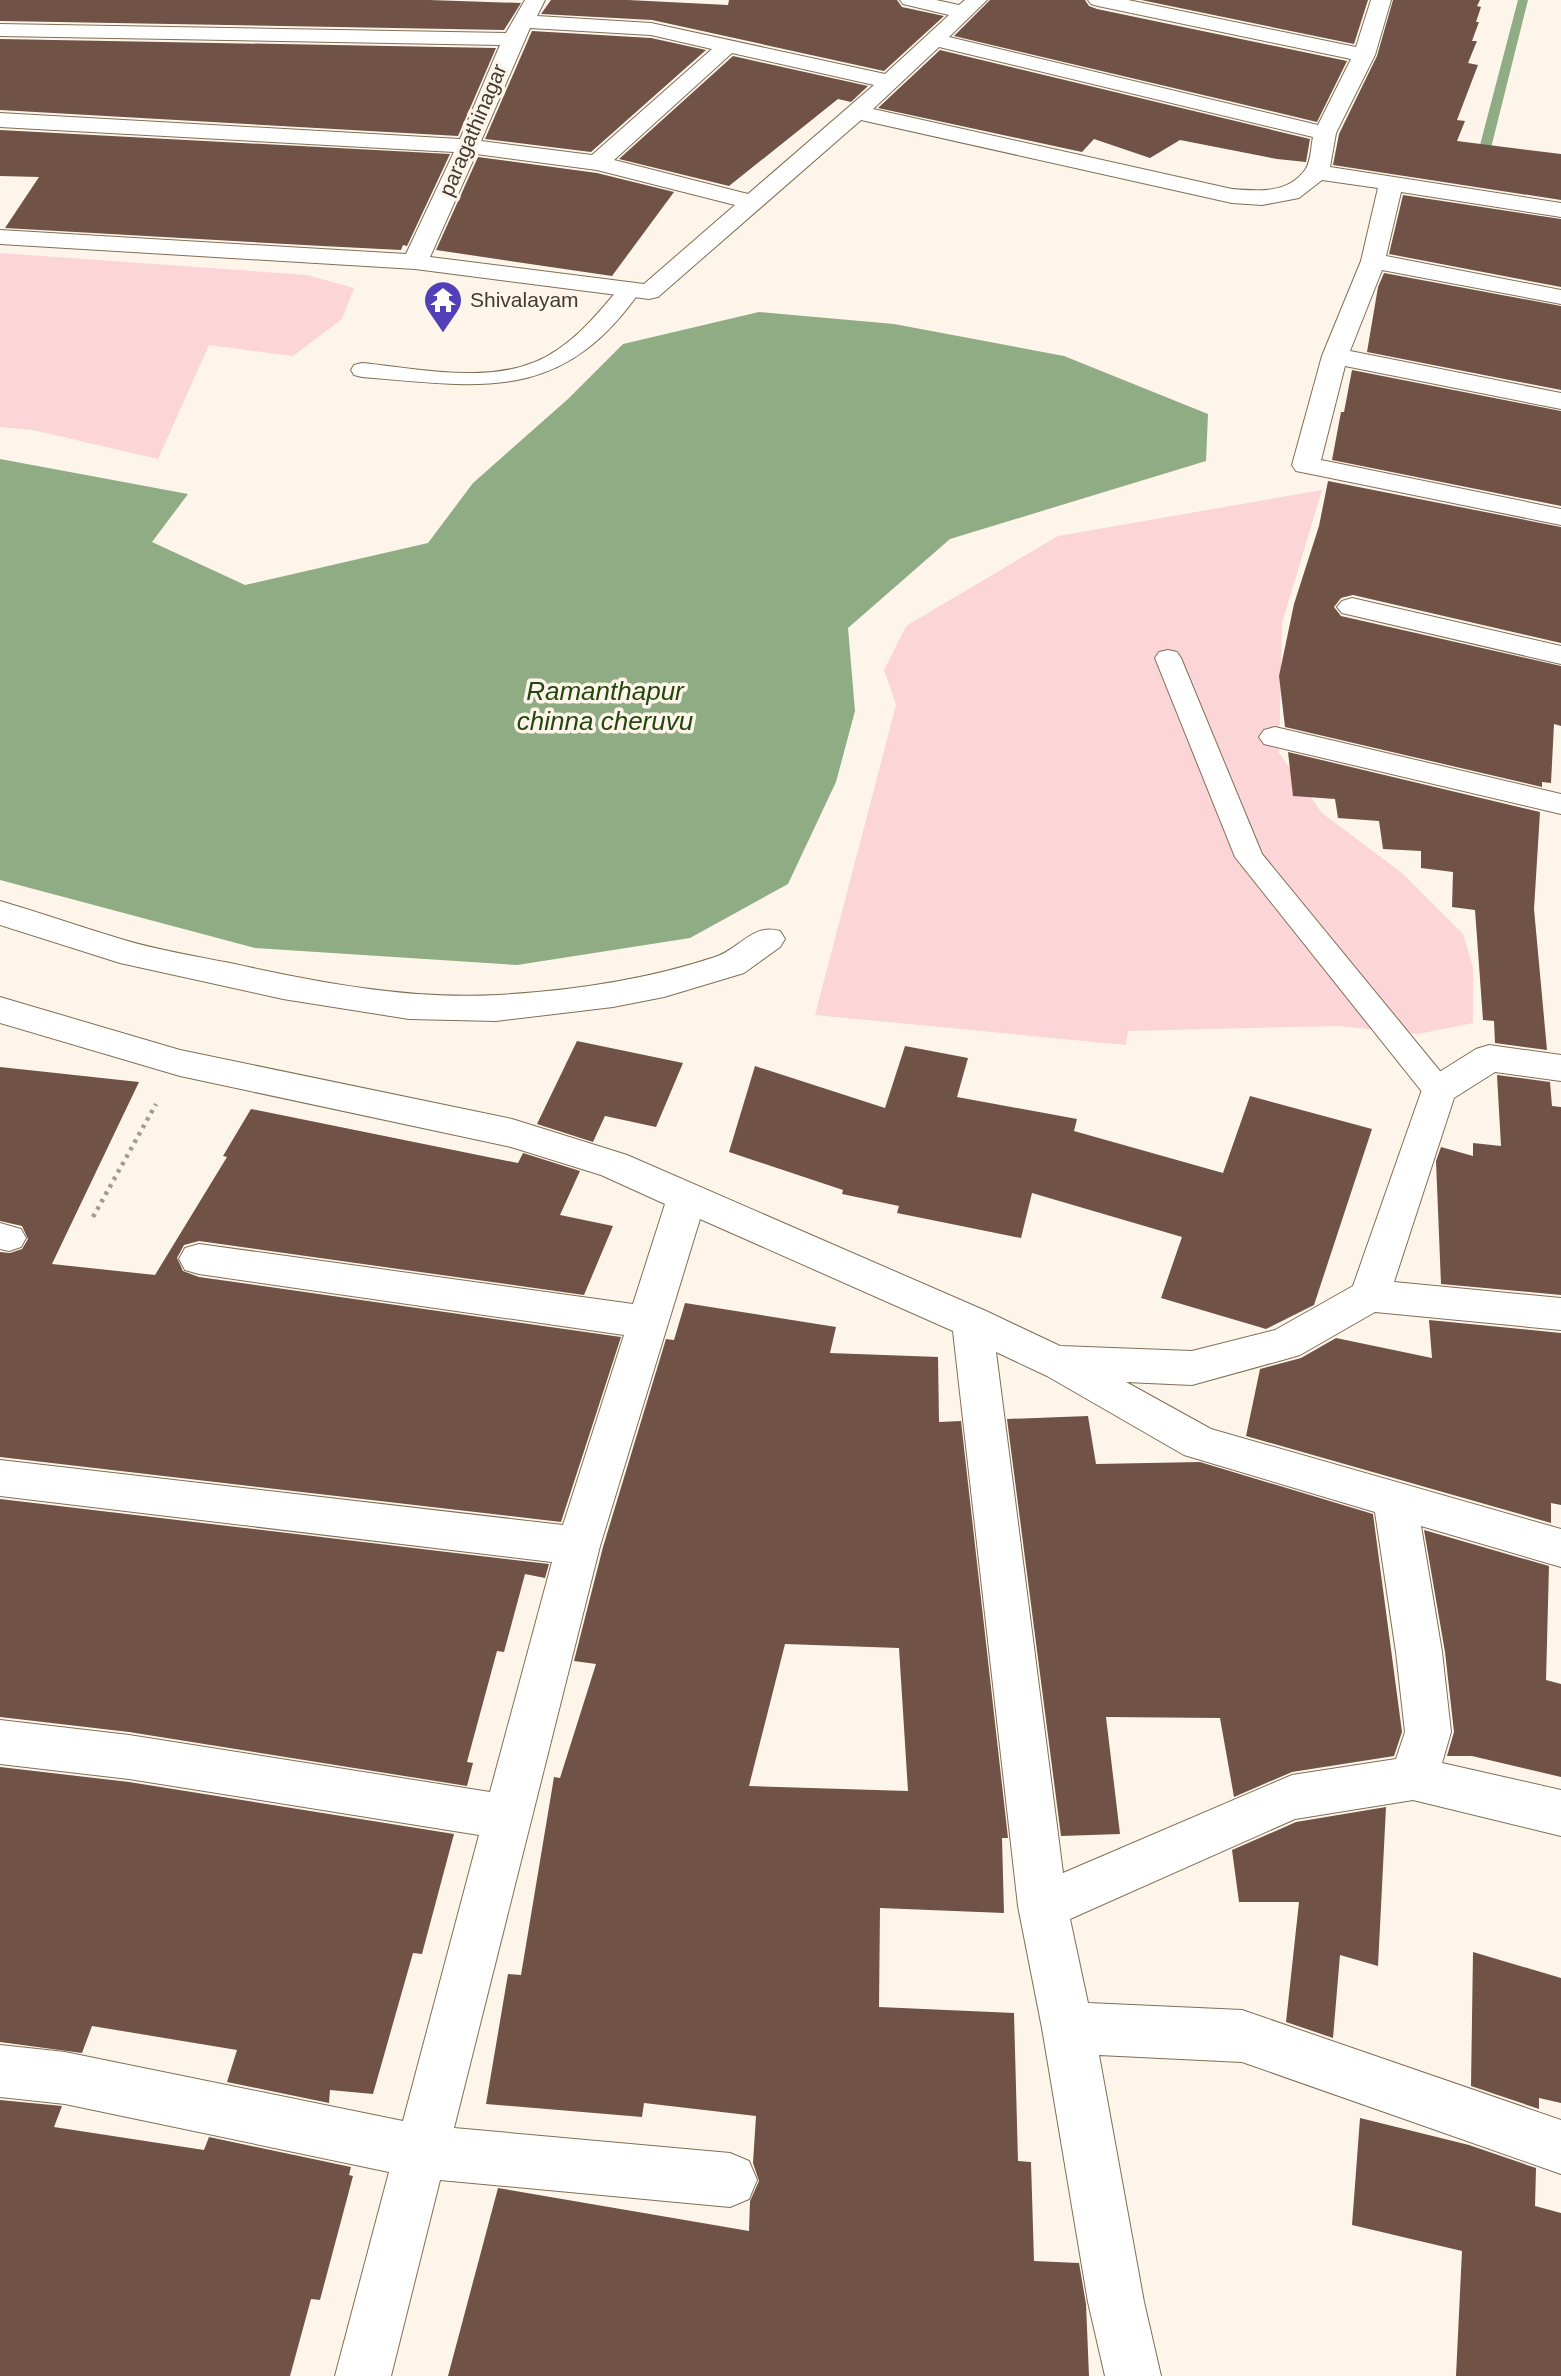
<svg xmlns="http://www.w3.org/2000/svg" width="1561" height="2376" viewBox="0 0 1561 2376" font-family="Arial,sans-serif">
  <rect width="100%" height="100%" fill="#fef5ea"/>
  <!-- green -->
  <g fill="#fbd5d7">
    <polygon points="0,253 307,275 354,288 342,319 293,356 209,345 158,459 33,430 0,427"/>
    <polygon points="1322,490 1282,623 1279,753 1322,813 1402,873 1463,934 1473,967 1473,1023 1418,1034 1338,1026 1128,1031 1126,1045 815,1015 896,705 884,670 906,626 1058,536"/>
  </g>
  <!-- water -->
  <polygon fill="#90ac84" points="759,312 894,324 1064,356 1208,414 1206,461 950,539 848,628 855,711 836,782 788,884 690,938 517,965 255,948 0,880 0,459 188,494 152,542 245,585 428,543 473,483 568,399 623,344"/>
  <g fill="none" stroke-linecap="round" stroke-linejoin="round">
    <!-- stream -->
    <polygon fill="#90ac84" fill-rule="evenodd" points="1518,0 1528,0 1486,168 1480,171 1474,168"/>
  </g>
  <!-- building -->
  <g fill="#705346" fill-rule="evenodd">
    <polygon points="0,0 429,0 521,3 504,30 0,21"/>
    <polygon points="551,0 628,0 728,5 729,0 897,0 902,7 944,16 884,71 652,20 541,14"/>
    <polygon points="990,0 1085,0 1089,6 1097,9 1347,61 1317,122 954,36"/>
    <polygon points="1141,0 1368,0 1354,44"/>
    <polygon points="1393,0 1480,0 1477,6 1481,7 1476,22 1479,22 1472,41 1477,41 1468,63 1478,65 1457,120 1465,121 1457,141 1561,154 1561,200 1333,165 1339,134 1377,56"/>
    <polygon points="532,31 651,38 706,50 591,152 485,139"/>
    <polygon points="0,39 496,48 458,136 0,110"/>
    <polygon points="940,50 1310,139 1306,162 1277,159 1180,140 1150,158 1094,139 1082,152 878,108"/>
    <polygon points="733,56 868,86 851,102 838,99 729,186 619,159"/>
    <polygon points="0,130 450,154 407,246 403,245 401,250 322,246 5,228 39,177 0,176"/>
    <polygon points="478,157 597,173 674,192 612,276 436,250"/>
    <polygon points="1403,195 1561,219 1561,287 1389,254"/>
    <polygon points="1384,273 1561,306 1561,390 1367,352 1378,287"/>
    <polygon points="1352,370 1561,411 1561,506 1332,460 1341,412 1344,412"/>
    <polygon points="1328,481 1561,527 1561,643 1353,595 1341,598 1334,607 1341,616 1561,666 1561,726 1554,724 1551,783 1542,782 1542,787 1285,727 1279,676 1294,604 1319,526"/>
    <polygon points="1288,752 1540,812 1534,909 1547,1050 1495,1043 1494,1021 1483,1020 1475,910 1452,907 1453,872 1421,868 1421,851 1383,849 1379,821 1338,818 1335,799 1293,796"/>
    <polygon points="577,1041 683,1063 656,1127 605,1116 593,1142 537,1124"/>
    <polygon points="905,1046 968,1058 957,1097 1077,1119 1074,1131 1223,1173 1250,1096 1372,1129 1314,1305 1266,1329 1161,1298 1182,1237 1032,1193 1021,1238 897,1213 899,1206 842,1194 843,1190 729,1152 755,1066 885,1108"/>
    <polygon points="0,1067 139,1082 52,1264 155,1275 227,1157 223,1156 251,1109 518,1163 523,1153 580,1171 560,1215 613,1226 584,1295 199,1241 184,1245 177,1258 183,1271 199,1277 621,1337 561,1522 0,1457 0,1252 10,1253 22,1249 28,1239 22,1226 0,1221"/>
    <polygon points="1497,1075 1550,1082 1552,1106 1561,1107 1561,1295 1441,1284 1436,1161 1441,1147 1473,1156 1473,1143 1501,1146"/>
    <path d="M685 1303 836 1327 830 1353 938 1357 939 1422 961 1421 1008 1838H1002L1004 1913 880 1908 879 2007 1014 2013 1018 2161 1031 2162 1034 2261 1079 2263 1086 2304 1089 2376H448L498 2188 749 2231 750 2201 759 2181 753 2163 756 2116 644 2103 642 2117 486 2104 508 1974 521 1975 554 1777 560 1778 596 1664 574 1661 603 1547 666 1339 674 1340ZM785 1644 899 1648 908 1791 749 1786Z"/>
    <polygon points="1429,1320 1561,1333 1561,1505 1551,1503 1551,1523 1246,1436 1260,1369 1301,1358 1336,1338 1432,1358"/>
    <polygon points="1088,1416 1096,1464 1200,1462 1373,1514 1402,1732 1394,1756 1292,1772 1234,1797 1220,1718 1106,1717 1120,1834 1061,1836 1007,1419"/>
    <polygon points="0,1499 549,1564 545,1578 525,1574 504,1652 497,1651 467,1762 473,1763 467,1786 129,1732 0,1717"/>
    <polygon points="1424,1530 1549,1566 1546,1680 1561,1684 1561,1777 1472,1756 1447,1756 1454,1732 1445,1652"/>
    <polygon points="0,1767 129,1782 454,1834 422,1954 413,1953 373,2094 330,2090 329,2103 227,2082 237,2050 92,2026 82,2053 0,2042"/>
    <polygon points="1386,1807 1378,1966 1340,1955 1333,2038 1286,2022 1299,1902 1239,1902 1232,1850 1296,1822"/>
    <polygon points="1473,1952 1561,1978 1561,2103 1539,2098 1539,2109 1471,2086"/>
    <polygon points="0,2100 62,2106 54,2127 204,2150 209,2137 351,2167 349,2175 353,2176 320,2300 311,2299 290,2376 0,2376"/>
    <polygon points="1360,2118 1469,2145 1536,2168 1535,2206 1561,2213 1561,2376 1456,2376 1462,2251 1352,2225"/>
  </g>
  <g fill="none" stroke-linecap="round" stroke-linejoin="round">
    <defs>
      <g id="service">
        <path d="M630 284 638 285 641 290C562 404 483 387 362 377L354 375 351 370 354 365 362 363C424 369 503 388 557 350 583 333 602 308 622 285Z"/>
        <polygon points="1168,650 1177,652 1181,658 1262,854 1449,1082 1454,1090 1449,1098 1438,1102 1427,1098 1235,857 1155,658 1159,652"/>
        <polygon points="0,1223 21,1229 26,1238 21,1247 9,1251 0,1249"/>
      </g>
      <g id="minor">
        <path d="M525 0H545L537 16 651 23 885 74 949 15 903 4 900 0H936L959 5 965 0H987L949 37 1318 125 1351 59 1098 6 1091 4 1088 0H1128L1356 47 1371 0H1391L1375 55 1336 133 1330 167 1561 203V217L1401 192 1386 256 1561 290V304L1382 270 1350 351 1561 393V409L1345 366 1321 460 1561 509V525L1306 473 1296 471 1292 465 1322 356 1361 261 1378 188 1322 180 1299 198 1262 205 1232 203 861 120 658 297 649 299 415 269 0 244V230L406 254 454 152 0 127V113L460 139 500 45 0 36V24L506 33ZM530 28 651 35 712 49 592 155 481 141ZM939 47 1313 137C1311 146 1311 162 1305 170 1288 194 1257 191 1232 189L873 109ZM732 53 874 85 748 194 614 160ZM476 154 597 170 735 205 644 284 430 257Z"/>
        <polygon points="1352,598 1561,646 1561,664 1342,613 1337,607 1342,601"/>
        <polygon points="1275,727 1561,794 1561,814 1264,744 1259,737 1264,730"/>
        <path d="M0 901C41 913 81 927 121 939 157 950 194 956 230 963 316 982 408 1000 497 995 571 991 645 980 715 957 740 949 752 923 780 931L785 939 780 947 744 973 664 997 613 1007 496 1021 409 1019 283 999 120 963 0 925Z"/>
        <path d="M0 997 180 1050 512 1119 627 1155 986 1311 1060 1346 1192 1351 1275 1330 1353 1286 1425 1081 1476 1049 1489 1045 1561 1055V1081L1495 1072 1454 1098 1394 1282 1561 1298V1330L1375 1312 1300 1355 1286 1359 1192 1385 1126 1382 1211 1429 1561 1529V1567L1421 1526 1442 1652 1451 1732 1442 1763 1561 1790V1836L1413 1800 1295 1819 1070 1919 1088 2003 1242 2010 1561 2120V2174L1242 2062 1099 2055 1144 2302 1161 2376H1105L1088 2302 1042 2028 1018 1906 953 1331 700 1219 600 1546 454 2128 730 2153 749 2161 757 2180 749 2199 730 2207 440 2180 391 2376H335L389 2172 65 2104 0 2097V2045L65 2052 403 2121 479 1835 129 1779 0 1764V1720L129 1735 490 1792 552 1562 0 1496V1460L563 1525 624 1335 199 1274 185 1270 179 1259 185 1248 199 1244 633 1304 665 1204 601 1175 511 1147 180 1076 0 1023ZM996 1352 1047 1376 1184 1455 1375 1512 1396 1652 1405 1732 1396 1759 1292 1775 1063 1873Z"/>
      </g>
    </defs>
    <!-- service casing -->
    <use href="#service" stroke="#816e55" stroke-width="2"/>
    <!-- minor casing -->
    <use href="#minor" stroke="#816e55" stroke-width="2"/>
    <!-- path -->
    <polyline stroke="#a49b90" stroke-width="4.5" stroke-dasharray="3.5 5" stroke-linecap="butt" points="93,1217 156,1104"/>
    <!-- service -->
    <use href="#service" fill="#fff" fill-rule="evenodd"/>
    <!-- minor -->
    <use href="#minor" fill="#fff" fill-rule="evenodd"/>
  </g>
  <!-- icons -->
  <defs>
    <symbol id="temple-pin" viewBox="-11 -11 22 30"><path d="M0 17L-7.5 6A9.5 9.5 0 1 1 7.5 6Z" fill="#5240b8" stroke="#fef5ea"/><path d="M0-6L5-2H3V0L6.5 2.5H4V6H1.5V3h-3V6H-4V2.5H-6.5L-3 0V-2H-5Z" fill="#fff"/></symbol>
  </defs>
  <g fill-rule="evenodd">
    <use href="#temple-pin" x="421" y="278" width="44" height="60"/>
  </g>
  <g text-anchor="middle" stroke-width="7" stroke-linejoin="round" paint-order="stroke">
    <!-- far-street labels -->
    <g font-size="21" fill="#443b30" stroke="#fef5ea">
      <text transform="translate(473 130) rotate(-67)" y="7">paragathinagar</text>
    </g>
    <!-- far-poi labels -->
    <g font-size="21" fill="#443b30" stroke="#fef5ea" text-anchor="start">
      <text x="470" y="307">Shivalayam</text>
    </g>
    <!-- water labels -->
    <g font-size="26" font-style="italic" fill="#23470e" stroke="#fef5ea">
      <text x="605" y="700">Ramanthapur<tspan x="605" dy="30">chinna cheruvu</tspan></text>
    </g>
  </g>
</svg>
